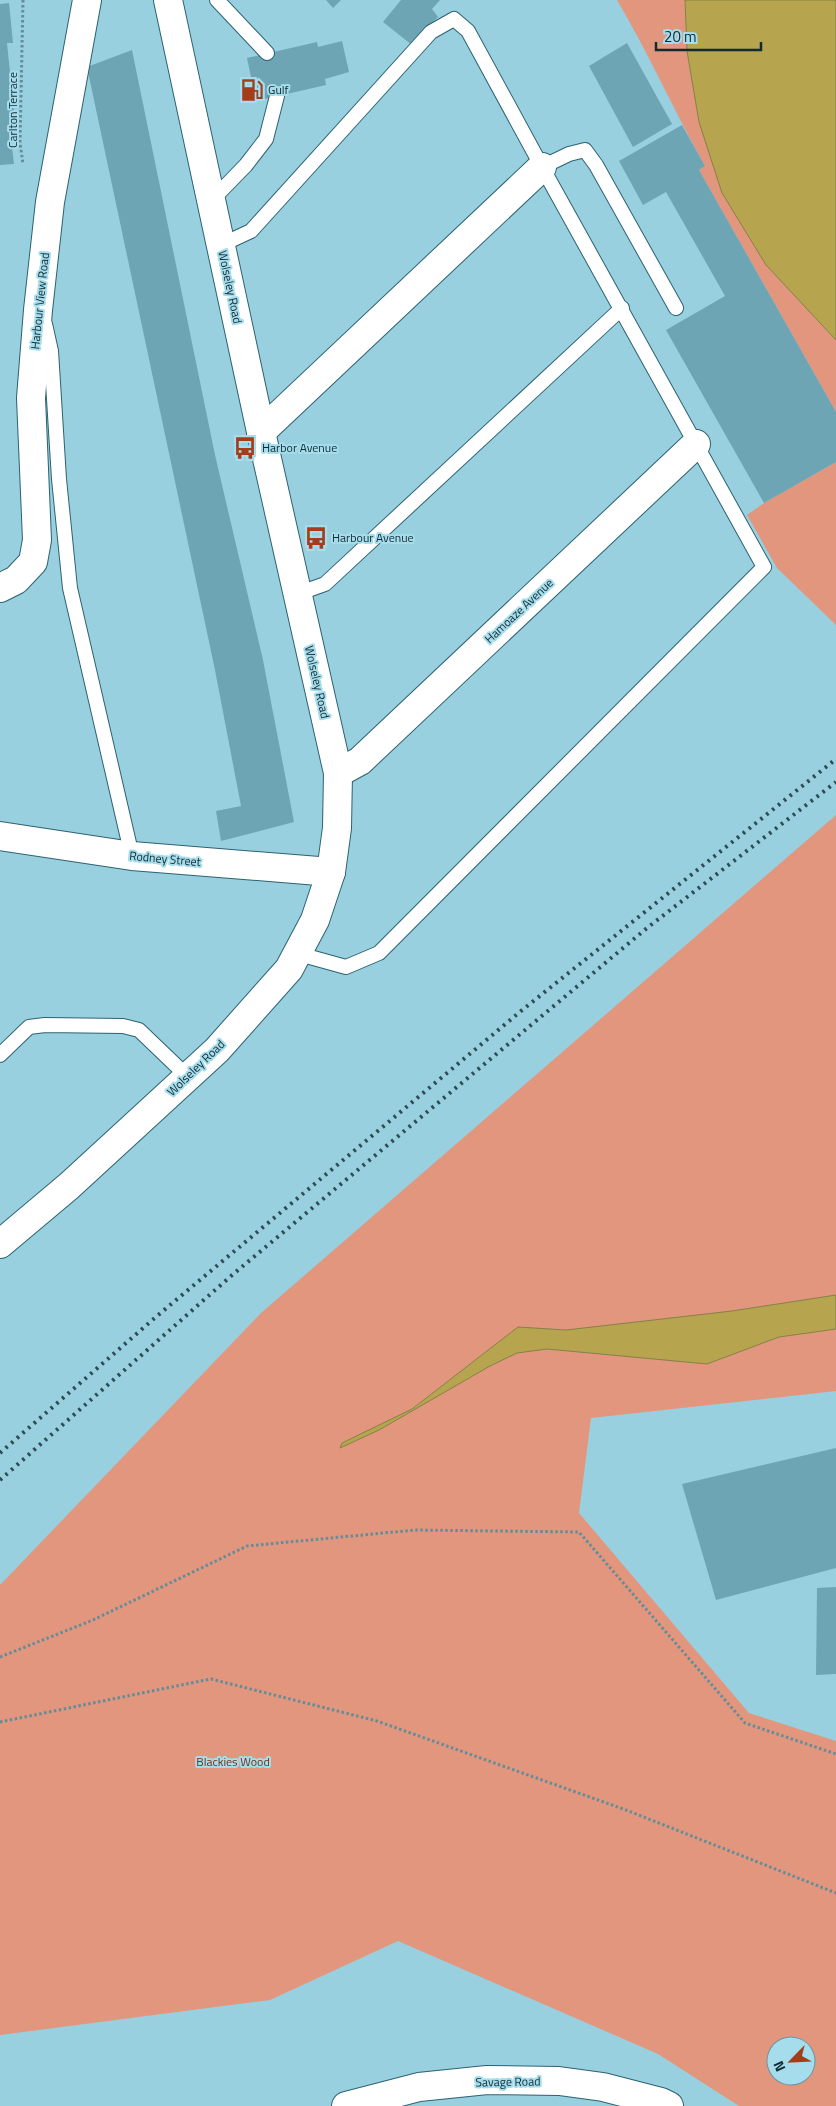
<svg xmlns="http://www.w3.org/2000/svg" width="836" height="2106" viewBox="0 0 836 2106" font-family="'Titillium Web',sans-serif">
  <rect width="100%" height="100%" fill="#98d0e0"/>
  <!-- green -->
  <g fill="#e3967e" fill-rule="evenodd">
    <path d="M617 0H685L687 51 699 122 722 193 766 265 836 340V412L699 170 705 166C674 111 649 54 617 0Z"/>
    <polygon points="836,462 836,625 777,568 747,515 764,503"/>
    <path d="M836 815V1295L732 1311 566 1330 518 1327 412 1409 342 1443 340 1448 379 1430 490 1366 517 1353 547 1349 707 1364 779 1337 836 1329V1391L591 1418 579 1513 749 1713 836 1741V2106H739L658 2054 398 1941 270 2000 0 2035V1585L261 1313ZM776 2046H806V2076H776Z"/>
  </g>
  <!-- water -->
  <g fill="#b6a54e" stroke="#858045">
    <polygon points="685,0 836,0 836,340 766,265 722,193 699,122 687,51"/>
    <polygon points="836,1295 836,1329 779,1337 707,1364 547,1349 517,1353 490,1366 379,1430 340,1448 342,1443 412,1409 518,1327 566,1330 732,1311"/>
  </g>
  <!-- building -->
  <g fill="#6ea5b4">
    <polygon points="326,0 341,0 333,8"/>
    <polygon points="401,0 440,0 432,9 438,17 412,45 383,22"/>
    <polygon points="9,3 13,43 7,43 15,121 9,121 14,164 0,165 0,4"/>
    <polygon points="342,41 349,72 325,79 326,85 256,101 247,58 317,42 318,47"/>
    <polygon points="627,43 672,124 633,147 589,66"/>
    <polygon points="132,50 215,455 263,660 294,822 221,841 216,811 241,806 215,670 87,67"/>
    <polygon points="682,125 705,166 699,170 836,412 836,462 764,503 666,330 725,296 666,192 643,205 619,161"/>
    <polygon points="836,1448 836,1568 716,1600 682,1484"/>
    <polygon points="836,1587 836,1674 816,1675 817,1588"/>
  </g>
  <g fill="none" stroke-linecap="round" stroke-linejoin="round">
    <defs>
      <g id="service">
        <polyline points="217,0 267,53"/>
        <polyline points="542,167 569,154 585,150 596,165 676,308"/>
        <polyline points="211,201 246,165 266,139 277,96"/>
        <polyline points="221,245 251,231 431,32 454,19 468,31 542,167 764,567 379,953 346,967 299,954"/>
        <polyline points="45,324 51,351 59,479 70,588 132,856"/>
        <polyline points="297,594 325,584 622,308"/>
        <polyline points="0,1055 29,1027 45,1025 123,1026 139,1030 188,1077"/>
      </g>
      <g id="minor">
        <polyline points="261,432 542,167"/>
        <polyline points="0,588 16,580 33,562 37,540 31,398 38,310 50,202 87,0"/>
        <polyline points="338,773 360,761 696,444"/>
        <polyline points="0,836 132,856 331,872"/>
        <polyline points="346,2106 419,2087 487,2080 559,2081 603,2087 661,2102 669,2106"/>
      </g>
      <polyline id="tertiary" points="0,1244 69,1186 217,1050 289,969 315,920 331,872 337,828 338,773 261,432 168,0"/>
    </defs>
    <!-- service casing -->
    <use href="#service" stroke="#2c6271" stroke-width="16"/>
    <!-- minor casing -->
    <use href="#minor" stroke="#2c6271" stroke-width="30"/>
    <!-- tertiary casing -->
    <use href="#tertiary" stroke="#2c6271" stroke-width="30"/>
    <!-- path -->
    <g stroke="#628d99" stroke-width="3" stroke-dasharray="2.5 2.5" stroke-linecap="butt">
      <polyline points="23,0 20,143 23,164"/>
      <polyline points="0,1657 93,1620 247,1546 415,1530 579,1532 745,1723 836,1754"/>
      <polyline points="0,1722 211,1679 377,1721 626,1810 836,1893"/>
    </g>
    <!-- service -->
    <use href="#service" stroke="#fff" stroke-width="14"/>
    <!-- minor -->
    <use href="#minor" stroke="#fff" stroke-width="28"/>
    <!-- tertiary -->
    <use href="#tertiary" stroke="#fff" stroke-width="28"/>
    <!-- rail -->
    <g stroke="#2e4c54" stroke-width="4" stroke-dasharray="2.5 5" stroke-linecap="butt">
      <polyline points="0,1453 157,1316 521,1011 836,759"/>
      <polyline points="0,1480 231,1276 647,928 836,782"/>
    </g>
  </g>
  <!-- icons -->
  <defs>
    <symbol id="fuel-bare" viewBox="-9 -9 18 18"><path d="M-5.5-6h7V0h2V4h1.3V-2.5L3-4.5l.8-.8L6-3V5H2.5V1h-1V6h-7ZM-4.2-4.7v3.2H.2V-4.7Z" fill="#a53d1b" stroke="#a5dded" stroke-width="2.5" paint-order="stroke"/></symbol>
    <symbol id="bus-bare" viewBox="-9 -9 18 18"><path d="M-5-6H5V4H4V6H2V4H-2V6H-4V4H-5ZM-3.5-4V0h7V-4ZM-3.5 1.2v1.5H-2V1.2ZM2 1.2v1.5H3.5V1.2Z" fill="#a53d1b" stroke="#a5dded" stroke-width="2.5" paint-order="stroke"/></symbol>
  </defs>
  <g fill-rule="evenodd">
    <use href="#fuel-bare" x="236" y="74" width="32" height="32"/>
    <use href="#bus-bare" x="229" y="432" width="32" height="32"/>
    <use href="#bus-bare" x="300" y="522" width="32" height="32"/>
  </g>
  <g text-anchor="middle" stroke-width="4" stroke-linejoin="round" paint-order="stroke">
    <!-- poi labels -->
    <g font-size="12" fill="#132a30" stroke="#a5dded" text-anchor="start">
      <text x="268" y="94">Gulf</text>
      <text x="262" y="452">Harbor Avenue</text>
      <text x="332" y="542">Harbour Avenue</text>
    </g>
    <!-- street labels -->
    <g font-size="12" fill="#132a30" stroke="#a5dded">
      <text transform="translate(13 110) rotate(-90)" y="4">Carlton Terrace</text>
      <text transform="translate(230 287) rotate(78)" y="4">Wolseley Road</text>
      <text transform="translate(40 301) rotate(-84)" y="4">Harbour View Road</text>
      <text transform="translate(519 611) rotate(-43)" y="4">Hamoaze Avenue</text>
      <text transform="translate(317 682) rotate(77)" y="4">Wolseley Road</text>
      <text transform="translate(165 859) rotate(5)" y="4">Rodney Street</text>
      <text transform="translate(196 1068) rotate(-44)" y="4">Wolseley Road</text>
      <text transform="translate(508 2082) rotate(-1)" y="4">Savage Road</text>
    </g>
    <!-- park labels -->
    <g font-size="12" fill="#792e15" stroke="#a5dded">
      <text x="233" y="1766">Blackies Wood</text>
    </g>
  </g>
  <!-- north arrow -->
  <g transform="translate(791 2061) rotate(246)"><circle r="24" fill="#a5dded" stroke="#6b95a1"/>
  <path d="M0-4L9 19L0 12L-9 19Z" fill="#a53d1b"/>
  <text y="-8" font-size="14" font-weight="bold" text-anchor="middle" fill="#132a30">N</text>
  </g>
  <!-- scale -->
  <path d="M656 42v8h105v-8" fill="none" stroke="#132a30" stroke-width="2.5"/>
  <text x="664" y="42" font-size="15" fill="#132a30" stroke="#a5dded" stroke-width="4" paint-order="stroke">20 m</text>
</svg>
